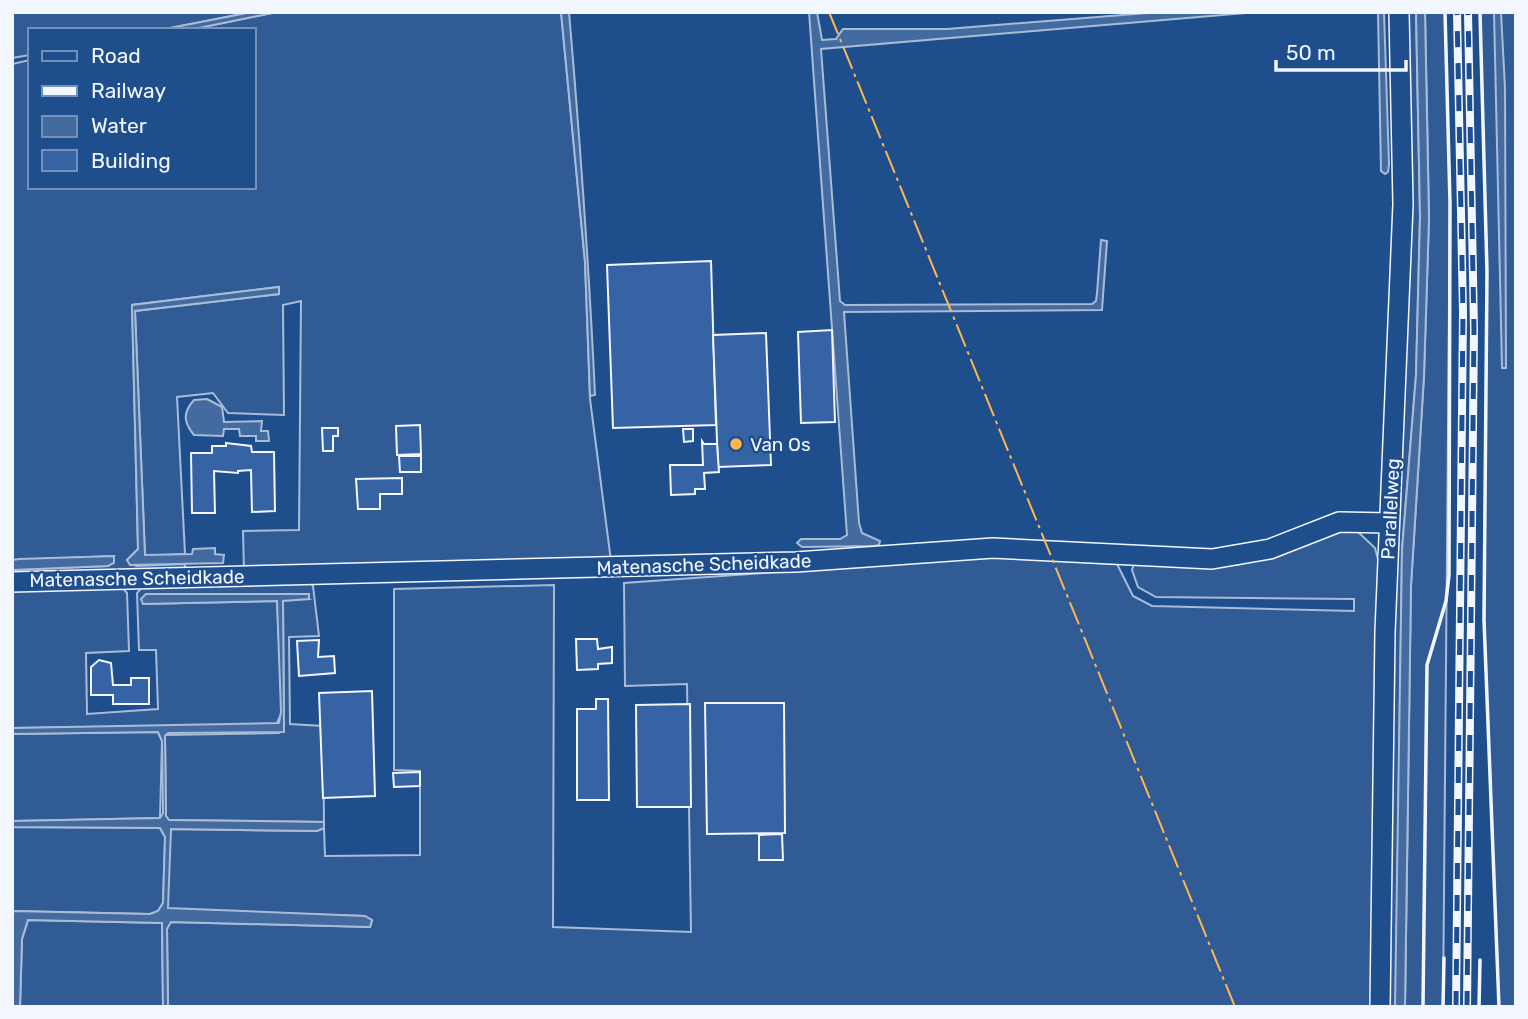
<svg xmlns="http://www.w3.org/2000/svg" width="1528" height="1019" viewBox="0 0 1528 1019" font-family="Rubik,sans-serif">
  <rect width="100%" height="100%" fill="#1f4e8c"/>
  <!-- built -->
  <g fill="#305b95" stroke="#a8bbd7" stroke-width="2">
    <polygon points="12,12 252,12 160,30 30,30 30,55 12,58"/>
    <polygon points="277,12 561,12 585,262 590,399 611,561 244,571 243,531 299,530 301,301 283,305 284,415 228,413 213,393 177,397 185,554 145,556 135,311 279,294 279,287 132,305 138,549 127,560 136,566 185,564 185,572 12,576 12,570 108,566 114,556 12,560 12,64 30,60 30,187 254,187 254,30 189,30"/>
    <polygon points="1407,12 1416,12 1420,217 1416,375 1402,550 1396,992 1395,1007 1387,1007 1394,592 1410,268"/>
    <polygon points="1425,12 1445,12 1450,203 1443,1007 1405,1007 1411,586 1424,376 1429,218"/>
    <polygon points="1480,12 1516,12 1516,1007 1499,1007 1484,620 1487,272"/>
    <polygon points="1356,530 1375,548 1380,567 1371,1007 168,1007 167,929 170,922 370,927 372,921 364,916 171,910 168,908 168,860 171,829 317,831 324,828 325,856 420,855 420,771 394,770 394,589 554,585 553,927 691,932 687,684 625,686 624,583 987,557 1117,564 1133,596 1152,606 1354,611 1354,599 1156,597 1138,587 1132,570 1134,563 1237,565 1331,531"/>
    <polygon points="310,583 313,586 319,636 289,637 290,724 323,726 324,822 169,820 166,816 165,735 279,733 284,724 283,600 309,599 301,594 146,594 143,604 277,601 282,712 276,725 12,728 12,589 120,585 127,593 129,651 86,653 87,714 158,709 156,650 139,650 137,593 144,585"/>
    <polygon points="158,732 162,741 160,818 12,821 12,734"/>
    <polygon points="12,827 160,828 165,837 163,903 158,911 150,914 12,911"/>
    <polygon points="28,920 162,923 163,1007 20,1007 22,939"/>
  </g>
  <!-- water -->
  <g fill="#446ba0" stroke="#a8bbd7" stroke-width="2">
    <polygon points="252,12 277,12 189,30 160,30"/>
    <path d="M561 12H569C580 140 589 267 595 395L590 396 585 262Z"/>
    <polygon points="809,12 817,12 822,40 836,39 843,29 947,29 1160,12 1258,12 821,49 840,301 845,305 1092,304 1096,301 1097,293 1101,240 1107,241 1102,310 844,312 859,523 862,533 880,541 879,545 874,546 802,547 797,543 801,539 840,539 847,535"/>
    <polygon points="1378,12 1384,12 1389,164 1388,172 1385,174 1381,171"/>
    <polygon points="1416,12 1425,12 1429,218 1424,376 1411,586 1405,1007 1395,1007 1402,550 1416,375 1420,217"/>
    <polygon points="1494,12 1501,12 1505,88 1506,368 1502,368"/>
    <polygon points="279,287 279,294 135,311 145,555 192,554 193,549 215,548 215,554 224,555 223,563 130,565 127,560 138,549 132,305"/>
    <path d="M207 399 222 407 224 422 262 421 261 431H268L269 441H256V436H240L239 429H224L223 436 194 435C184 423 182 413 194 400Z"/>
    <polygon points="114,556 114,563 108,566 12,570 12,560 19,559"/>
    <polygon points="146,594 309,594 309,599 283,601 284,732 168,733 165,736 166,816 169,820 324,822 324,828 317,831 171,829 168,908 365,916 372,920 370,927 171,922 167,929 168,1007 163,1007 162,923 28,920 22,939 20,1007 13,1007 12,911 150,914 158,911 163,903 165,837 160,828 12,827 12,821 160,818 163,813 162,741 158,732 12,734 12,728 279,723 281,712 277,601 143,604 141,599"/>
  </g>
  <!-- building -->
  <g fill="#3563a3" stroke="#f2f6ff" stroke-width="2">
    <polygon points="711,261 716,425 613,428 607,265"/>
    <polygon points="832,330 835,422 801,423 798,332"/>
    <polygon points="766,333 771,465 718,467 713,335"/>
    <polygon points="420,425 421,454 397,455 396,426"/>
    <polygon points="322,428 338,428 338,436 333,436 333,451 323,451"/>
    <polygon points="683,429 693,429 693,441 684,442"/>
    <polygon points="702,441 704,444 717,444 719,472 704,473 705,489 695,489 695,494 671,495 670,465 703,465"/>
    <polygon points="226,443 251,446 252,452 274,452 275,511 252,512 251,470 238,471 238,473 214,471 215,513 192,513 191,453 212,453 212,446 226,446"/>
    <polygon points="399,456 421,456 421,472 400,472"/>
    <polygon points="402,478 402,494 380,494 380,509 358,509 356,479"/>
    <polygon points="576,639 597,639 598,649 612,647 612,663 598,664 598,669 577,670"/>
    <polygon points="319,640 318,657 334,656 335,673 299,676 297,641"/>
    <polygon points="99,660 111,663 113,685 131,685 131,678 149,678 149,704 113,704 113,695 91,695 91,667"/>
    <polygon points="372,691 375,796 323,798 319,693"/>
    <polygon points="596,699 608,699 609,800 577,800 577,709 596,709"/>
    <polygon points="705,703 784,703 785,833 707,834"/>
    <polygon points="690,704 691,807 637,807 636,705"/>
    <polygon points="420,772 420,786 394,787 393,773"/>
    <polygon points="782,834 783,860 759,860 759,835"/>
  </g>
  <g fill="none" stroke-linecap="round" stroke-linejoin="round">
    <defs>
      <g id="minor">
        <polyline points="12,582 796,562 993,548 1212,559 1270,549 1339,522 1388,523"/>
        <polyline points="1380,1007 1385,632 1403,204 1399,12"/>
      </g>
    </defs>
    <!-- minor casing -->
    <use href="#minor" stroke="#f2f6ff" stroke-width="22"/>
    <!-- minor -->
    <use href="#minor" stroke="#1f4e8c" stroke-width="19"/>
    <defs>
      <g id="rail">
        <polyline points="1456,1007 1463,313 1457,12"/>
        <polyline points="1467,1007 1474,329 1468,12"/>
      </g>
    </defs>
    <!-- rail casing -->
    <use href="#rail" stroke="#f2f6ff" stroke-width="8"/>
    <!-- rail -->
    <use href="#rail" stroke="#1f4e8c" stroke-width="5" stroke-dasharray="16" stroke-linecap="butt"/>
    <!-- wall -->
    <g stroke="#f2f6ff" stroke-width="3.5">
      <polyline points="1480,12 1487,272 1484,620 1499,1007"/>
      <polyline points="1423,1007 1427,665 1446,601 1449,575 1450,203 1445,12"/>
      <polyline points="1443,1007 1444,958"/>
      <polyline points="1479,1007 1480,960"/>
    </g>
    <!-- power -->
    <polyline stroke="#ffb74d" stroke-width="2" stroke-dasharray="24 5 3.5 5" stroke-linecap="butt" points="829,12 1235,1007"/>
  </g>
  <!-- markers -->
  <circle fill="#ffb74d" stroke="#1f4e8c" stroke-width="2.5" cx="736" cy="444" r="7"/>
  <g text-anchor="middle" stroke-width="5" stroke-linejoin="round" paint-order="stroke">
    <!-- poi labels -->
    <g font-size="19" fill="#f2f6ff" stroke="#1f4e8c" text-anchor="start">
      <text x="750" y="451">Van Os</text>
    </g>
    <!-- street labels -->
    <g font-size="19" fill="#f2f6ff" stroke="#1f4e8c">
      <text transform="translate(1390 509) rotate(-87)" y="7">Parallelweg</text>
      <text transform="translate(704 564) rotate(-2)" y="7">Matenasche Scheidkade</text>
      <text transform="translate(137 578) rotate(-1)" y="7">Matenasche Scheidkade</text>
    </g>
  </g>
  <!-- border -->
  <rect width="1528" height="1019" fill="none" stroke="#f2f6ff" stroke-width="28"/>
  <!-- legend -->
  <rect x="28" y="28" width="228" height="161" fill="#1f4e8c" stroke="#7391ba" stroke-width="2"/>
  <rect x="42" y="51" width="35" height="10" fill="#1f4e8c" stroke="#7391ba" stroke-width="2"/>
  <text x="91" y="63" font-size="21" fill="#f2f6ff">Road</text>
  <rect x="42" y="86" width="35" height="10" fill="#f2f6ff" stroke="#7391ba" stroke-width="2"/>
  <text x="91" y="98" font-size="21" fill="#f2f6ff">Railway</text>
  <rect x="42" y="116" width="35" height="21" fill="#446ba0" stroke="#7391ba" stroke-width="2"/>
  <text x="91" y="133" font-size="21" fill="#f2f6ff">Water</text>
  <rect x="42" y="150" width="35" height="21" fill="#3563a3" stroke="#7391ba" stroke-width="2"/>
  <text x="91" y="168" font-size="21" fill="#f2f6ff">Building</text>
  <!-- scale -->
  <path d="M1276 60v10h130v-10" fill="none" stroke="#f2f6ff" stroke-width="3.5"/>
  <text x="1286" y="60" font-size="21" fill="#f2f6ff" stroke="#1f4e8c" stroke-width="5" paint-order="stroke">50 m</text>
</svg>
